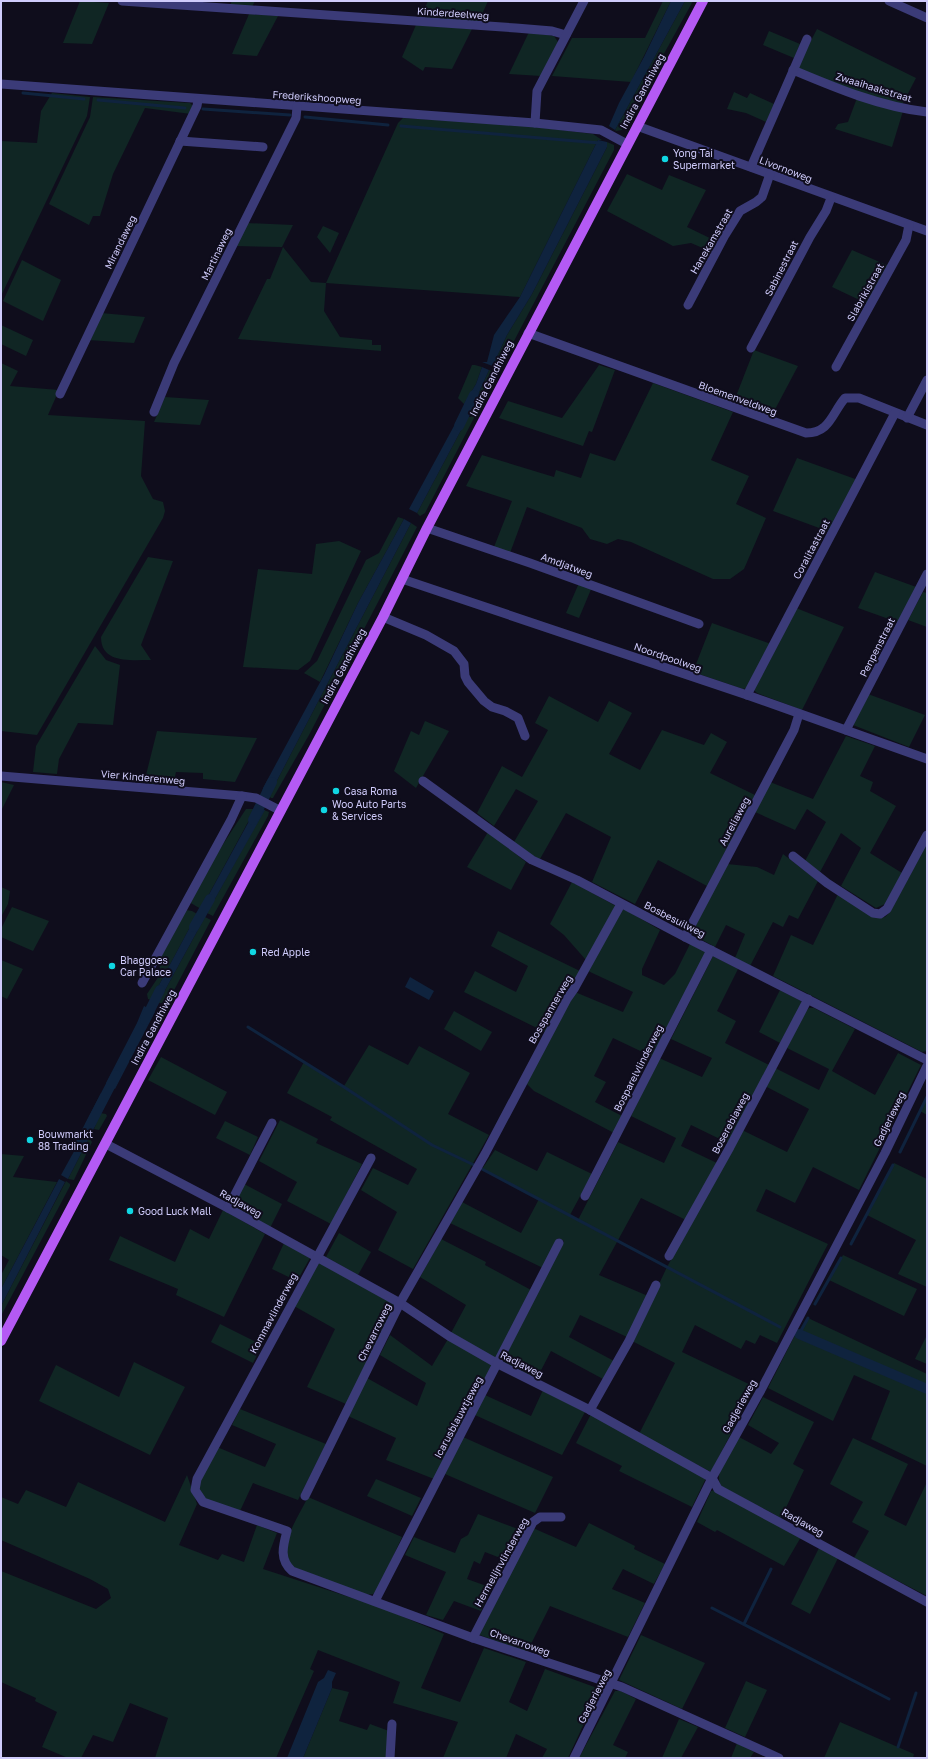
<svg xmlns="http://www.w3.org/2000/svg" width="928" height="1759" viewBox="0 0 928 1759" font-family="'Golos Text',sans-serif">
  <rect width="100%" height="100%" fill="#0f0d1c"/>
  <!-- green -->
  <g fill="#102624">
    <polygon points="80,1 109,3 92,44 63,43"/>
    <polygon points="232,1 255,1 252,7 230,5"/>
    <polygon points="428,1 488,1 478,23 419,20"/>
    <polygon points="663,1 671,1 631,82 552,76 572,38 645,38"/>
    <polygon points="685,1 693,1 622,130 616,131 615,130"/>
    <polygon points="249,14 278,16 257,56 232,54"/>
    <polygon points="416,25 472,29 452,69 425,67 423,71 402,57"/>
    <polygon points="817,29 916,78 902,105 847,89 801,72 798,66"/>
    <polygon points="769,31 800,44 794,58 763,45"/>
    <polygon points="529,32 554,36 558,42 541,76 509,74"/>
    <polygon points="734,92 747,98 750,93 774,104 766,122 746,113 727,109"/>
    <polygon points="52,93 90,97 87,116 1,296 1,141 37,143 41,111"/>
    <polygon points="93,97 190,103 193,106 191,114 145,108 113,174 100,216 93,216 89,225 49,204 90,117"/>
    <polygon points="857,98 903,111 892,147 835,129 838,124 848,122"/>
    <polygon points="403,118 521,125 593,134 602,140 598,140 520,297 326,283 324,311 340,337 372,340 372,345 381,345 381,351 238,339 267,279 270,279 283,247 311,282 326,283 398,123"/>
    <polygon points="607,142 614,145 614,150 502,364 496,369 494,363 507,335 532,294 607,147"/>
    <polygon points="627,174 662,190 669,175 706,190 687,227 718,242 712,252 691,243 673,246 607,211"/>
    <polygon points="246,223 293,225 282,247 235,246"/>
    <polygon points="323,226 339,233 330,253 317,237"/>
    <polygon points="852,250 889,266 868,304 832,287"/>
    <polygon points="22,260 61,280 43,321 3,301"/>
    <polygon points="101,313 145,317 134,343 88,340"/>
    <polygon points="1,325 33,340 26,356 1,344"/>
    <polygon points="754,350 798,366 771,417 733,404"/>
    <polygon points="1,363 18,371 10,386 59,390 48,415 145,421 141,476 153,499 163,502 165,511 163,518 37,735 1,731"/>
    <polygon points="472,365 475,365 482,367 476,384 464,404 458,398"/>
    <polygon points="599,365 615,370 592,432 589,431 583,446 499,418 508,401 562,418"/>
    <polygon points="489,370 496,372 496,375 478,410 475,411 472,408"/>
    <polygon points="653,383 733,412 711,460 749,476 736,504 766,518 744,569 730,579 713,579 631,542 618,539 607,544 590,539 582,528 527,507 510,553 494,547 512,501 466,486 482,455 554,477 556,470 581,478 590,453 615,461"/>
    <polygon points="165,397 209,400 200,425 154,422"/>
    <polygon points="473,415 475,416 425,513 420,516 417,513 468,417 471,417"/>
    <polygon points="797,458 858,480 830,532 773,511"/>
    <polygon points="398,517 404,519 358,603 320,682 304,673 317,661 366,560 379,553"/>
    <polygon points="411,523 417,527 309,735 273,798 271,798 269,796"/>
    <polygon points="339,541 361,551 310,661 298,670 243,667 258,569 312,574 316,544"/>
    <path d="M148 557 173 561 141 645 151 660C131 660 101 664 101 637Z"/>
    <polygon points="875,572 919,588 900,623 858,608"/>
    <polygon points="579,583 592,587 579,618 566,613"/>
    <polygon points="923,592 927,593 927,627 908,620"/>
    <polygon points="796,608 844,627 802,710 757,693 754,690"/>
    <polygon points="712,623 771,644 747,688 743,689 693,672"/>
    <polygon points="95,646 106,660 120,665 113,725 78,723 59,759 57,774 33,772 36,746"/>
    <polygon points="868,694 925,715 909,747 853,725"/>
    <polygon points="549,696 598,722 609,701 632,713 609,754 640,770 662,730 704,745 711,733 727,742 710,773 755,795 707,886 658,860 635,904 592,882 611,837 566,813 540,859 531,856 514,842 538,801 516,789 494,826 477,813 502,766 522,777 548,730 535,723"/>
    <polygon points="425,721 449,731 416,788 394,771 411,731 419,735"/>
    <polygon points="157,731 257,738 235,782 203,779 203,773 176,772 173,785 144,783"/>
    <polygon points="846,736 875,746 860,776 873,782 870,791 896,806 870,853 902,873 885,904 876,908 841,886 861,848 841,833 820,872 805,861 826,822 807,809 795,830 755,812 770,782 813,799"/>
    <polygon points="1,782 14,785 1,811"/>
    <polygon points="246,809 253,809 254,811 201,909 189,902 198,884 208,871 216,855"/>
    <polygon points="264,810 269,812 268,816 213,916 207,913"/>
    <polygon points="488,832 526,862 511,890 467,867"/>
    <polygon points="927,844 927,1051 922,1052 773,976 791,935 813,945 838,894 877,918 885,917 890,912"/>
    <polygon points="783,854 818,881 798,919 789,915 783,927 773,922 750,966 735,958 745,934 726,925 715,947 697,937 694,932 695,927 727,864 757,867 774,875"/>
    <polygon points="572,882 616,906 586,960 564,935 550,924"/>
    <polygon points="1,887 10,891 8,904 1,917"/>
    <polygon points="12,907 49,921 33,951 1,937 1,929"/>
    <path d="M186 910 192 911 197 914 151 1000 148 999 147 994 161 973C154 957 178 925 186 910Z"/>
    <polygon points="622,910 626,910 660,930 642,969 642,975 664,985 675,974 690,944 707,952 653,1057 613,1038 594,1076 606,1082 595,1102 622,1116 614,1133 534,1091 526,1083 575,992 623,1012 633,992 588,971"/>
    <polygon points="205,917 211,920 171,996 169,995 164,1003 158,1003"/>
    <polygon points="498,931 580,971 564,994 545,1032 464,992 475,971 516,992 528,966 491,946"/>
    <polygon points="713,956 738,969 717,1011 736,1021 725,1043 769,1065 728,1143 691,1125 681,1146 717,1163 686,1220 641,1198 599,1275 648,1296 627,1337 580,1315 569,1337 614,1361 603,1379 551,1351 536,1380 502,1362 564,1241 558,1238 543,1268 450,1223 462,1202 521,1233 539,1199 482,1169 495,1150 537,1171 547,1152 592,1174 570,1215 578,1220 618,1142 664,1163 676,1138 631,1116 659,1058 702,1077 712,1058 671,1039"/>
    <polygon points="1,960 23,969 7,999 1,996"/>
    <polygon points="780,990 801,1001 801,1004 780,1043 759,1032"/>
    <polygon points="809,1008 814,1008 855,1029 832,1071 875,1095 898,1053 921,1065 859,1190 813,1167 795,1203 766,1189 756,1211 828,1244 777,1343 760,1335 755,1344 746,1340 741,1349 695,1325 682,1352 755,1387 711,1472 639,1434 675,1363 632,1341 667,1267 742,1130 787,1152 809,1109 765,1086 775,1068 819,1090 829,1069 787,1048 804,1013"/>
    <polygon points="454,1011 492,1032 481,1051 444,1029"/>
    <polygon points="369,1045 408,1065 419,1046 470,1073 448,1114 489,1135 413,1269 378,1250 397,1212 361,1190 373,1168 408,1185 417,1169 330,1120 332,1117 287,1093 304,1062 344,1086"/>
    <polygon points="161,1057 227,1092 215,1115 148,1080"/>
    <polygon points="927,1097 927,1115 920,1111"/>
    <polygon points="100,1113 106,1114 107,1116 99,1130 94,1129"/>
    <polygon points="280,1120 318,1139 316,1143 362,1164 331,1224 287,1201 297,1182 259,1161"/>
    <polygon points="225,1121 258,1137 250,1155 216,1138"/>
    <polygon points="89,1138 92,1142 74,1180 68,1179"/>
    <polygon points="1,1154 24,1156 13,1177 57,1182 1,1289 1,1275 9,1260 1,1255"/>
    <polygon points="894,1163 927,1179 927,1287 898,1274 916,1240 867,1215"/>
    <polygon points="66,1181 70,1184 70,1186 1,1316 1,1306"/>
    <polygon points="244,1184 282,1204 270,1228 232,1207"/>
    <polygon points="223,1210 265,1234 224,1317 176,1295 178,1289 109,1260 120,1236 175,1262 190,1229 209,1239"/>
    <polygon points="339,1233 371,1252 358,1275 326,1257"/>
    <polygon points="441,1239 486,1262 485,1265 531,1290 496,1359 451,1333 466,1305 420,1277"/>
    <polygon points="284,1243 310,1258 297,1281 272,1269"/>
    <polygon points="843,1255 917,1289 904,1316 829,1280"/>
    <polygon points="317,1261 395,1305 346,1404 307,1387 335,1329 294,1306"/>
    <polygon points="808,1318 927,1374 927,1466 871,1439 890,1391 854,1375 833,1421 768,1388 796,1333 799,1334"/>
    <polygon points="220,1324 262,1345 253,1363 211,1342"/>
    <polygon points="390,1335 432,1366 448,1339 493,1365 434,1479 386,1460 396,1438 348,1416 367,1378 417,1406 426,1383 380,1355"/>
    <polygon points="927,1335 927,1364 915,1359"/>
    <polygon points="134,1362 185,1387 150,1455 39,1401 56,1365 119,1397"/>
    <polygon points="543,1390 585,1412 562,1455 475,1415 485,1395 531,1416"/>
    <path d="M763 1397 814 1422 793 1464 804 1470 781 1518 721 1486C713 1471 731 1450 739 1437L771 1454 779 1443 748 1425Z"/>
    <polygon points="240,1409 326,1444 298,1500 253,1483 240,1511 204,1499 198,1489 201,1478 217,1447 265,1467 276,1444 232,1425"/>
    <polygon points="591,1414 706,1478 692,1507 619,1471 622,1466 576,1443"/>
    <polygon points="463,1437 553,1477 535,1513 445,1474"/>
    <polygon points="853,1438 908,1464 884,1515 906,1526 927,1482 927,1596 854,1558 869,1531 852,1522 863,1502 830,1484"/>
    <polygon points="187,1475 197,1504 179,1545 218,1560 222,1554 244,1562 257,1525 277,1533 263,1569 380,1607 444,1634 421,1688 460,1702 484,1648 526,1662 509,1702 527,1711 545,1669 600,1689 568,1758 542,1758 547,1749 516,1734 506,1758 443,1758 458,1722 393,1703 400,1682 318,1650 310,1669 314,1671 276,1758 155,1758 168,1718 130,1703 113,1742 93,1735 81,1758 68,1758 42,1747 57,1712 35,1701 36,1698 1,1682 1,1571 96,1609 111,1598 108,1589 90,1579 1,1540 1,1497 18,1504 26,1490 66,1507 78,1482 165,1522"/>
    <polygon points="376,1479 421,1498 412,1516 367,1496"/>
    <polygon points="715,1490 801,1537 784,1566 717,1530 715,1532 697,1522 711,1491"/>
    <path d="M308 1497 402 1537 378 1589 373 1594 366 1595 293 1567C276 1546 298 1518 308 1497Z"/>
    <polygon points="478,1514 523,1531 508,1561 485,1552 480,1564 474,1561 467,1579 492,1588 481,1611 454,1601 443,1620 426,1615 446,1572 405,1555 414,1537 455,1553 461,1539 468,1535"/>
    <polygon points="589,1523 635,1546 634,1549 665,1564 654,1584 623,1569 612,1589 645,1603 628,1637 550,1606 527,1652 477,1634 533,1528 576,1547"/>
    <polygon points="819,1548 838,1558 810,1614 791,1604"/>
    <polygon points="641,1635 705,1663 682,1709 619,1680"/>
    <polygon points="746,1681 767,1690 745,1737 725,1728"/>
    <polygon points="332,1688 349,1692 339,1721 367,1730 370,1724 389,1731 387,1758 303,1758"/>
    <polygon points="615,1691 621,1691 636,1699 613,1745 628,1752 625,1758 579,1758"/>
    <polygon points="679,1719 698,1727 681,1758 662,1758"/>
    <polygon points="840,1722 914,1754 913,1758 824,1758"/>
    <polygon points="737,1743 754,1752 750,1758 731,1758"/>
  </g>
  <!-- water -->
  <g fill="#0f233e">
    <polygon points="671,1 685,1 615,130 609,126 619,103 644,57"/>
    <polygon points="598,140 607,142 607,147 532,294 507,335 494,363 495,367 482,362 487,362 494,335 520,297"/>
    <polygon points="482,367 489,370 472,408 464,404 476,384"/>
    <polygon points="461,413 468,417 417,513 409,509"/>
    <polygon points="404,519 411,523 269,796 262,792 263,788 324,675 358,603"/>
    <polygon points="256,806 265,810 207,913 201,909 254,812 254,807"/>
    <polygon points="197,914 205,917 158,1003 151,1000"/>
    <polygon points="410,977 434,991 429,1000 405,987"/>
    <polygon points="144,1006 155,1012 115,1089 106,1083 137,1023"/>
    <polygon points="101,1093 109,1098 94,1128 85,1124"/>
    <polygon points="83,1135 89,1138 68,1179 61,1175"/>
    <polygon points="59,1179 65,1182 64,1184 1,1306 1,1289"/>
    <polygon points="328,1670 336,1673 332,1682 332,1688 303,1758 287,1758 318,1682 324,1678"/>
  </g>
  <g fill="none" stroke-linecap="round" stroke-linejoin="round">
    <!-- stream -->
    <g stroke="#0f233e" stroke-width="3">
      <polyline points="23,93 84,99"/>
      <polyline points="98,100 185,108"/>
      <polyline points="203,109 290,115"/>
      <polyline points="305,117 388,125"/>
      <polyline points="401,126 600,143"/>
      <polyline points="248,1027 344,1087 432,1145 474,1165"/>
      <polyline points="900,1152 927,1097"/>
      <polyline points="482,1169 780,1327"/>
      <polyline points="851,1244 893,1165"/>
      <polyline points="815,1304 841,1258"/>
      <polyline points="799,1334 808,1318"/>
      <polyline points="712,1608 889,1699"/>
      <polyline points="744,1624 771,1569"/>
      <polyline points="898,1747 916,1693"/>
    </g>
    <!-- canal -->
    <g stroke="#0f233e" stroke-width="10">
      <polyline points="459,426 474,395"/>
      <polyline points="253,820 272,782"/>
      <polyline points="194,927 210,899"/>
      <polyline points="145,1020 160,990"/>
      <polyline points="78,1148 116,1075"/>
      <polyline points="799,1334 927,1389"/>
    </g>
    <!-- minor -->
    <g stroke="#3b3b78" stroke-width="9">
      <polyline points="122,1 516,28 552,31 566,35"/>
      <polyline points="889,1 927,18"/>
      <path d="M793 70C836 88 881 107 927 112"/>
      <polyline points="1,84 535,123 601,130 627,144"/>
      <polyline points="535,123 537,91 584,1"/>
      <polyline points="637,126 927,231"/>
      <polyline points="180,141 263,147"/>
      <polyline points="751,167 807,39"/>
      <polyline points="688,305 725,235 740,211 756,202 762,197 770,174"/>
      <path d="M528 333 806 433C830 433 832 413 845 398H859L927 425"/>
      <polyline points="751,348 810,237 826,211 831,198"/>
      <polyline points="836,367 906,240 909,225"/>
      <polyline points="60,394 197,106 198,100"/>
      <polyline points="154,412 174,363 296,118 297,107"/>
      <polyline points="907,418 927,380"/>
      <polyline points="427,528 530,563 699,624"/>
      <polyline points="402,579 747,695 927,759"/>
      <polyline points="383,617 426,635 454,651 464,664 465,676 468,682 484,701 492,707 505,711 518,718 525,736"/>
      <polyline points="747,695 895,413"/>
      <polyline points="846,730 927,574"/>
      <polyline points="1,776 242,796 256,798 281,811"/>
      <polyline points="423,781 532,860 577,880 685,937 927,1060"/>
      <polyline points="793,856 827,883 873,913 880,914 887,909 927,835"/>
      <polyline points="685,937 794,730 799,714"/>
      <polyline points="142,983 231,820 242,796"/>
      <polyline points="106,1144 228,1208 400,1303 449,1336 498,1364 590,1410 712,1478 718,1489 927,1602"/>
      <path d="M371 1158 197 1479 195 1490 203 1502 287 1531C283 1546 279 1559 292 1571L473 1638 622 1687 779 1758"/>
      <polyline points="585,1196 711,950"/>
      <polyline points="228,1208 272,1123"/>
      <polyline points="669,1256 730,1147 808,999"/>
      <polyline points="590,1410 629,1341 656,1285"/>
      <polyline points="305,1496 400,1303 485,1154 567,999 574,989 621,904"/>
      <polyline points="375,1601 559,1243"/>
      <polyline points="473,1638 533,1522 540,1517 561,1517"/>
      <polyline points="390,1758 392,1724"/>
      <polyline points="574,1758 712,1478 761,1390 885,1153 927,1066"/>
    </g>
    <!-- primary -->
    <polyline stroke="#b45af4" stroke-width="10" points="1,1341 383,617 427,528 703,1"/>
  </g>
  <!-- markers -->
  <g fill="#10d7e3" stroke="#0f0d1c" stroke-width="1.5">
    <circle cx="665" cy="159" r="4"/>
    <circle cx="336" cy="791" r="4"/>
    <circle cx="324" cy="810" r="4"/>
    <circle cx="253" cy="952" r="4"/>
    <circle cx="112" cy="966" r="4"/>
    <circle cx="30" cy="1140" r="4"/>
    <circle cx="130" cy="1211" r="4"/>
  </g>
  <g text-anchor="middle" stroke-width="4" stroke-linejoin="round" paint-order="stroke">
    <!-- street labels -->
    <g font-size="10" fill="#cfcbfb" stroke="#0f0d1c">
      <text transform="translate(453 13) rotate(4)" y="4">Kinderdeelweg</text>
      <text transform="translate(874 87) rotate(17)" y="4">Zwaaihaakstraat</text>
      <text transform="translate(642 91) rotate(-62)" y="4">Indira Gandhiweg</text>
      <text transform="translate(317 97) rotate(4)" y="4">Frederikshoopweg</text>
      <text transform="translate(786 169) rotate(21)" y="4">Livornoweg</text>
      <text transform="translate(711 241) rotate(-60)" y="4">Hanekamstraat</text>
      <text transform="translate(120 242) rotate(-64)" y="4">Mirandaweg</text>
      <text transform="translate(216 254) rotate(-64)" y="4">Martinaweg</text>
      <text transform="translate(781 268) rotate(-63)" y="4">Sabinestraat</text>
      <text transform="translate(865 292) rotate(-61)" y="4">Slabrikistraat</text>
      <text transform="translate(491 378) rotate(-63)" y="4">Indira Gandhiweg</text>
      <text transform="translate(738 398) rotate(20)" y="4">Bloemenveldweg</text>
      <text transform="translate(811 549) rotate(-62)" y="4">Coralitastraat</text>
      <text transform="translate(567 565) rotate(20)" y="4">Amdjatweg</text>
      <text transform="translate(877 647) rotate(-63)" y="4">Penpenstraat</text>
      <text transform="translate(668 657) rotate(19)" y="4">Noordpoolweg</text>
      <text transform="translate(343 666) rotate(-62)" y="4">Indira Gandhiweg</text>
      <text transform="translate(143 777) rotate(5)" y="4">Vier Kinderenweg</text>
      <text transform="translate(734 821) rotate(-62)" y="4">Aureliaweg</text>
      <text transform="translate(675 919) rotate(27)" y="4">Bosbesuilweg</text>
      <text transform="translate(550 1009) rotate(-60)" y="4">Bosspannerweg</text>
      <text transform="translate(153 1027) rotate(-62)" y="4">Indira Gandhiweg</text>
      <text transform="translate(638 1068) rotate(-63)" y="4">Bosparelvlinderweg</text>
      <text transform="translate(889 1119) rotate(-64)" y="4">Gadjerieweg</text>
      <text transform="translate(730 1123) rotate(-62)" y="4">Boserebiaweg</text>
      <text transform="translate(241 1203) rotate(29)" y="4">Radjaweg</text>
      <text transform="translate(273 1313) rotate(-62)" y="4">Kommavlinderweg</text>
      <text transform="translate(374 1332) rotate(-64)" y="4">Chevarroweg</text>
      <text transform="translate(522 1364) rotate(27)" y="4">Radjaweg</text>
      <text transform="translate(739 1406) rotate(-61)" y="4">Gadjerieweg</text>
      <text transform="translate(458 1417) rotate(-62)" y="4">Icarusblauwtjeweg</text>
      <text transform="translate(803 1522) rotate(29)" y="4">Radjaweg</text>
      <text transform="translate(501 1562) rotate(-61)" y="4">Hermelijnvlinderweg</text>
      <text transform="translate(520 1642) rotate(19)" y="4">Chevarroweg</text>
      <text transform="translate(594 1696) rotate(-63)" y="4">Gadjerieweg</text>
    </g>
    <!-- poi labels -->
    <g font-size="10" fill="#cfcbfb" stroke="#0f0d1c" text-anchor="start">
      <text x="673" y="157">Yong Tai<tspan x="673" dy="12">Supermarket</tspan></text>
      <text x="344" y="795">Casa Roma</text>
      <text x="332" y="808">Woo Auto Parts<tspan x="332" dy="12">&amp; Services</tspan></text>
      <text x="261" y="956">Red Apple</text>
      <text x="120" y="964">Bhaggoes<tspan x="120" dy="12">Car Palace</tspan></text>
      <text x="38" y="1138">Bouwmarkt<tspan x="38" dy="12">88 Trading</tspan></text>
      <text x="138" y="1215">Good Luck Mall</text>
    </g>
  </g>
  <!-- border -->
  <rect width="928" height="1759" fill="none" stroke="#cfcbfb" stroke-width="4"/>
</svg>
